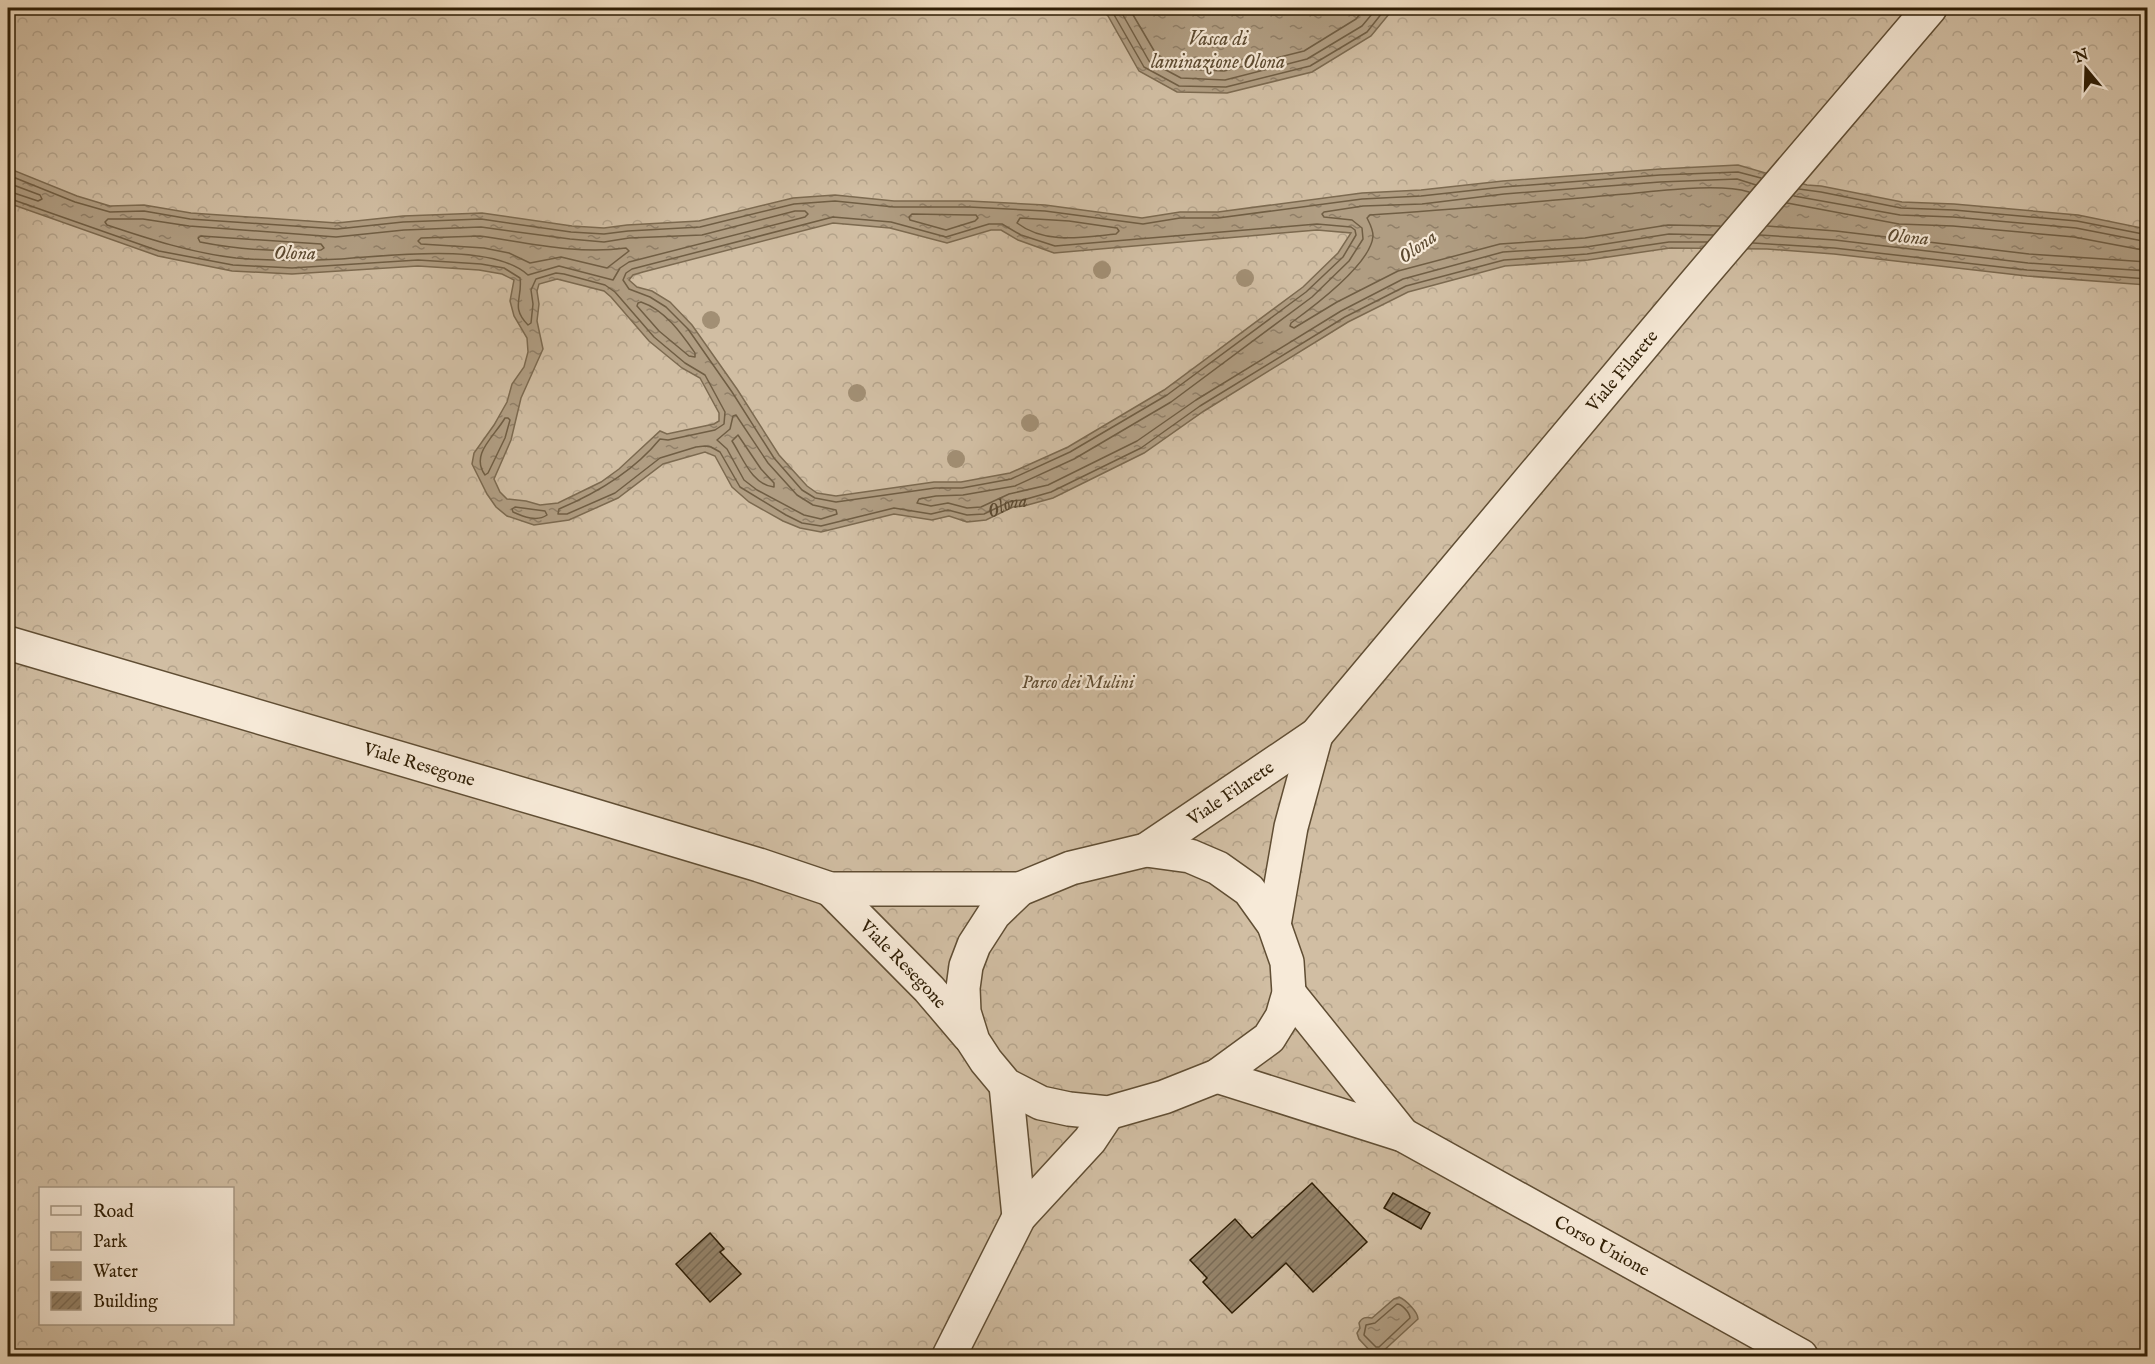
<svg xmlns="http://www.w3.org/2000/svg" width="2155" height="1364" viewBox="0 0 2155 1364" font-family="'IM FELL English',serif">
  <defs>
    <pattern id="park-crowns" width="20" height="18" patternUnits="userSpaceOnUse" patternTransform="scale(1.5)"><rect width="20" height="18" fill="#d1bea3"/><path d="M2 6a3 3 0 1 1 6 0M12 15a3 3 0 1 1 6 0" fill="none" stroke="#b4a38b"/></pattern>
    <pattern id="water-ripples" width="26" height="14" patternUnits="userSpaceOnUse" patternTransform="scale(1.5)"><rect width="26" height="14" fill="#b09d82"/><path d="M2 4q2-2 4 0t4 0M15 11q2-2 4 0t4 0" fill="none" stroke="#907f68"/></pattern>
    <pattern id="building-hatch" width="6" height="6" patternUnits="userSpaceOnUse" patternTransform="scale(1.5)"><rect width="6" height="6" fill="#948268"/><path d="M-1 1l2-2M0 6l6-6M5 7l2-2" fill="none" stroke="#796a54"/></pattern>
  </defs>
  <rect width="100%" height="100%" fill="#f2dfc3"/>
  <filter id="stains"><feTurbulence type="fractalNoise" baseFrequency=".00333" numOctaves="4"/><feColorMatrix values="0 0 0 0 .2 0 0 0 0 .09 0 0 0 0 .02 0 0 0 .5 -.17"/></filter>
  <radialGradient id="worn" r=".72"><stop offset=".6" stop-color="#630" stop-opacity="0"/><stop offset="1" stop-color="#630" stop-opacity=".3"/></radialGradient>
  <!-- park -->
  <path fill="url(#park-crowns)" stroke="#806e54" stroke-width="1.5" fill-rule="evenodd" d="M8 8H2147V1356H8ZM40 1188H232V1324H40Z"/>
  <!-- water -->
  <g fill="url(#water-ripples)" stroke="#7c6a50" stroke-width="1.5" fill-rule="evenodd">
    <polygon points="1100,8 1394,8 1371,36 1312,72 1227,93 1177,92 1139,71 1108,16"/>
    <path d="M1738 165 1807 185 1821 186 1902 202 1954 204 2078 215 2147 229V285L2027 276 1834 254 1767 249 1670 248 1588 260 1505 266 1408 292 1348 322 1204 411 1144 453 1053 498 1024 506 1013 507 986 520 967 522 949 516 932 520 894 514 821 532 800 528 783 521 749 502 732 487 715 456 705 452 663 464 618 498 569 520 534 525 507 516 496 507 487 494 472 464 474 453 494 425 507 402 512 384 524 367 528 352 527 338 514 316 510 301 514 280 502 274 479 270 418 266 292 274 232 271 158 256 8 203V168L77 196 110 206 144 205 191 213 337 223 403 216 482 213 572 226 604 228 627 225 699 221 793 198 835 195 894 201H969L1045 205 1142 218 1180 212H1218L1362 193 1421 190 1503 181 1660 169ZM833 223 890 228 947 243 991 230H1001L1018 240 1054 253 1317 230 1351 233 1338 253 1303 287 1164 390 1068 447 1010 473 961 482H934L836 496 817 493 807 486 779 455 737 389 692 325 670 302 652 291 637 287 629 280 633 275 643 272ZM557 279 604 291 611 297 649 341 682 368 700 378 719 413V421L714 424 667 434 660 431 619 469 601 482 558 503 540 505 526 501 507 499 500 492 494 479 511 440 521 398 543 349 537 321 539 304 537 291 539 284Z"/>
    <path d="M1399 1297C1406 1300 1418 1312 1418 1319L1380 1354H1373L1359 1339 1357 1333 1360 1328 1359 1323C1362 1317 1366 1317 1372 1318L1394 1299Z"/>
  </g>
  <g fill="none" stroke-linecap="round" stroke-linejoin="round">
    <!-- shore -->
    <g stroke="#705e44" stroke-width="1.5">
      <polyline points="1108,8 1113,13 1144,67 1179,86 1226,87 1310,66 1367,32 1386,8"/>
      <polyline points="1119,8 1149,61 1181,78 1225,80 1307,59 1362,26 1377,8"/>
      <polyline points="1129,8 1156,54 1183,69 1224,71 1304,51 1356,19 1365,8"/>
      <polyline points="8,175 75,202 110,212 144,211 190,219 337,229 403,222 481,219 571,232 604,234 628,231 700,227 794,204 835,201 894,207 969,207 1045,211 1143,224 1180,218 1218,218 1362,199 1421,196 1503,187 1660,175 1738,172 1761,178"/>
      <polyline points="8,183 40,195 42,199 38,201 8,191"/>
      <polyline points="1799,189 1821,192 1901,208 1954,210 2077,221 2148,235"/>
      <polyline points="1794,196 1900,215 1953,217 2076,228 2148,242"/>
      <path id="s1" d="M8 198 159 251 233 265 292 268 418 260 481 264 504 268 520 278C523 298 510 307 528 325L531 323 533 304 531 290 536 279 556 273 564 274 605 285 615 292 654 337 685 363 705 375 725 412 724 424 715 430 668 440 660 439C633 472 597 493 559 509L558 514H567L615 493 660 458 696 447 705 446 711 447 720 452 740 487 786 515 802 523 821 526 894 508 931 514 948 510 967 515 984 514 1011 501 1023 500 1051 492 1141 448 1200 406 1345 317 1406 286 1504 260 1587 254 1669 242H1707"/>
      <polyline points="1787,203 1899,224 1953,226 2074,237 2148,251"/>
      <path d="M795 211H805L808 214 805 217 629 262 620 268 613 280 559 266 528 275C492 242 388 256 341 259 306 261 270 261 236 258 192 253 149 239 107 225L105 222 108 219H143L189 226 336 237 404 230 481 227 570 239 604 242 629 238 702 235Z"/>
      <polygon points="912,214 969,215 976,215 978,218 975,221 946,230 910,220 909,217"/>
      <polygon points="833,217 891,222 946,237 989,224 1002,224 1021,235 1055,246 1317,224 1351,227 1355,230 1356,235 1343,257 1306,292 1167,395 1070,452 1011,479 962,488 935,488 836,502 815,498 802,490 774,458 732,392 688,329 666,307 650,297 629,289 623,280 626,273 632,269"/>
      <path d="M1020 218 1069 221 1117 228 1119 231 1116 234C1083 237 1046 245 1017 223Z"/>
      <path d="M1720 226 1668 225 1585 238 1500 244 1398 271 1337 302 1294 328 1290 326 1291 323C1313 307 1371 264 1373 236 1373 229 1370 224 1367 218L1370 215C1455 210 1541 201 1626 194 1659 191 1719 183 1749 192"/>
      <polyline points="1767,226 1836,231 2029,254 2148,262"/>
      <polyline points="1713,235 1669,234 1586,247 1503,252 1403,279 1341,311 1196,400 1137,441 1048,485 1009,494 981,507 967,508 948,503 931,506 917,503 919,499 936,496 963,495 1015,486 1074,459 1171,402 1312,297 1349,261 1363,239 1362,228 1352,220 1324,217 1322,214 1324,212 1363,206 1422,204 1504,194 1660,182 1737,179 1756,185"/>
      <polyline points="1760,235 1835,240 2028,263 2148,271"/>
      <path d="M201 236 321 244 324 248 321 250C280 252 240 250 200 242L198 238Z"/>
      <path d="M480 236C528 243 578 255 626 248L629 251 607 268 561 257 530 263 509 253 484 248 421 244 418 241 421 238Z"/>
      <polyline points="1753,243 1834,248 2027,270 2148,279"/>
      <path d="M641 302C665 310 681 333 695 353V357L689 356 659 331 637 306 638 303Z"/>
      <polygon points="736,415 768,463 797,495 813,505 836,510 837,514 821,519 804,515 757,490 744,480 727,449 717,440 730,429 733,416"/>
      <path d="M505 418H508L510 420 505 438 488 473 485 475C470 454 494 437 505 418Z"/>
      <path d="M738 435 761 469 774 483V487C752 485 743 458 732 441Z"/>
      <path d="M515 507 545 511 547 515C537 522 524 517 513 512L512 509Z"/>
      <path d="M1397 1304C1402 1304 1410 1313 1410 1318L1379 1347H1376L1364 1335 1366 1325 1375 1323Z"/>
    </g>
  </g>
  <!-- building -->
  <g fill="url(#building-hatch)" stroke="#2f1e05" stroke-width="1.5">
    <polygon points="1312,1183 1367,1242 1313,1292 1286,1263 1232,1313 1203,1282 1207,1278 1190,1260 1235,1219 1252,1238"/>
    <polygon points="1393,1193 1430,1213 1421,1229 1384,1208"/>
    <polygon points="710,1233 724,1249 720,1252 741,1274 710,1302 676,1264"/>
  </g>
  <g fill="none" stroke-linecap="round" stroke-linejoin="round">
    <defs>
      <g id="minor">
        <path id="s2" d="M8 643 582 812 759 865 830 889H1020"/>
        <path id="s3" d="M1146 850 1316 735 1692 287 1930 8"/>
        <polygon points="1146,850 1190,856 1218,868 1249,890 1274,925 1287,962 1289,993 1282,1017 1269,1038 1217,1076 1164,1097 1108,1113 1069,1109 1041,1103 1006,1085 986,1061 973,1041 964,1012 963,988 966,966 974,945 994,914 1020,889 1071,868"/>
        <path id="s4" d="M830 889 929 989 969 1036"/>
        <polyline points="1274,925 1291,827 1316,735"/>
        <polyline points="1289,993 1403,1135"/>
        <path id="s5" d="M1217 1076 1403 1135 1801 1356"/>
        <polyline points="1006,1085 1019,1217"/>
        <polyline points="949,1356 1019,1217 1090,1140 1108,1113"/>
      </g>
    </defs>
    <!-- minor casing -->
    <use href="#minor" stroke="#604e34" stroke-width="36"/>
    <!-- minor -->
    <use href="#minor" stroke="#f7ead8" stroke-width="33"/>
  </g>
  <!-- trees -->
  <g fill="#a28f74">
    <circle cx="1102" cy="270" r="9"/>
    <circle cx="1245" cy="278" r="9"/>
    <circle cx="711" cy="320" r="9"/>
    <circle cx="857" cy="393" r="9"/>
    <circle cx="1030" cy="423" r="9"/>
    <circle cx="956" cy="459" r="9"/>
  </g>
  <g text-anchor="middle" stroke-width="4.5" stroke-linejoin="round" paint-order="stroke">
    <!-- street labels -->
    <g font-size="18" fill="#2f1e05" stroke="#f7ead8">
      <text dy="6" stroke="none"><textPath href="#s3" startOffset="681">Viale Filarete</textPath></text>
      <text dy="6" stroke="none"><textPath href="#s2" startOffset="429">Viale Resegone</textPath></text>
      <text dy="6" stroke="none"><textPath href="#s3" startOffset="102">Viale Filarete</textPath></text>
      <text dy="6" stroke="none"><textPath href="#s4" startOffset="105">Viale Resegone</textPath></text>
      <text dy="6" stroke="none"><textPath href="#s5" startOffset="423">Corso Unione</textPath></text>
    </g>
    <!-- park labels -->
    <g font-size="18" font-style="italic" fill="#604e34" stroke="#f7ead8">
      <text x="1078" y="688">Parco dei Mulini</text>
    </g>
    <!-- water labels -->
    <g font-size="20" font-style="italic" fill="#5c4a31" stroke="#f7ead8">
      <text x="1218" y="45">Vasca di<tspan x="1218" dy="23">laminazione Olona</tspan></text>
      <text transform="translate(1908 236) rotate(5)" y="7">Olona</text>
      <text transform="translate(1417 246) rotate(-36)" y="7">Olona</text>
      <text transform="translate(295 252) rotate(1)" y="7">Olona</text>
      <text dy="7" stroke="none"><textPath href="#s1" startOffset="1587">Olona</textPath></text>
    </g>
  </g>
  <!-- margin -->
  <rect width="2155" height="1364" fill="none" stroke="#f2dfc3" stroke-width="30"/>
  <rect x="9" y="9" width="2137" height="1346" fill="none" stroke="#2f1e05" stroke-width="3"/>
  <rect x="15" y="15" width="2125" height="1334" fill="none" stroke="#2f1e05" stroke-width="1.5"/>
  <!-- legend -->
  <rect x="39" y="1187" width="195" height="138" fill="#f7ead8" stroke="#a79884" stroke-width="1.5"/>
  <rect x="51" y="1206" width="30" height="9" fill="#f7ead8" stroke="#a79884" stroke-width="1.5"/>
  <text x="93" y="1217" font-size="18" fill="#2f1e05">Road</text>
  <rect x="51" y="1232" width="30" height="18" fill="url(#park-crowns)" stroke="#a79884" stroke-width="1.5"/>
  <text x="93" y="1247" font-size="18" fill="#2f1e05">Park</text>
  <rect x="51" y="1262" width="30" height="18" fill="url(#water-ripples)" stroke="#a79884" stroke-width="1.5"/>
  <text x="93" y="1277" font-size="18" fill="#2f1e05">Water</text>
  <rect x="51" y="1292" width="30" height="18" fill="url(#building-hatch)" stroke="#a79884" stroke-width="1.5"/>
  <text x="93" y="1307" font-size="18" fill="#2f1e05">Building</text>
  <!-- north arrow -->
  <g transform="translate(2086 69) rotate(341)" stroke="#f7ead8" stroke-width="4.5" paint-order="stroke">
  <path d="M0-4.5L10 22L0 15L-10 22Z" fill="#2f1e05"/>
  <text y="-9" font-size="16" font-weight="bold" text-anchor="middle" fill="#2f1e05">N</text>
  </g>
  <rect width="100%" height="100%" filter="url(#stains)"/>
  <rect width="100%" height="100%" fill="url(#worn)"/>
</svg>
